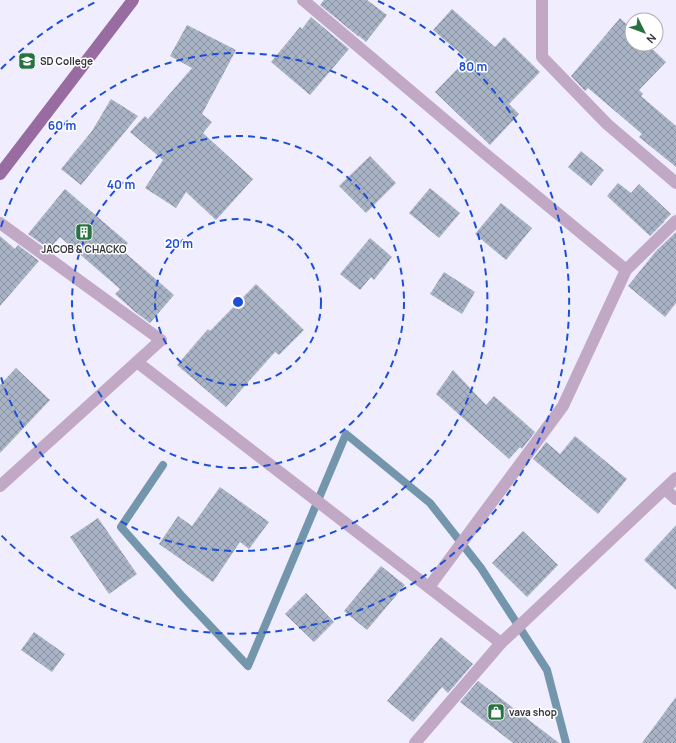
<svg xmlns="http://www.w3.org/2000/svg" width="676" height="743" viewBox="0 0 676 743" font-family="Manrope,sans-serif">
  <defs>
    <pattern id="building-cross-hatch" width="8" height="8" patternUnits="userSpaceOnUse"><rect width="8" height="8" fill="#a9b3c6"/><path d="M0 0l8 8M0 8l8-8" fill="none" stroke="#8a92a2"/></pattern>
  </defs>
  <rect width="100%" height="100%" fill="#f0edff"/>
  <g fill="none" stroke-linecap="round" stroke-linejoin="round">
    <!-- stream -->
    <polyline stroke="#7496ac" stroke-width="8" points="163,465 121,527 181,595 248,666 346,434 430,503 481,568 547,670 566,743"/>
  </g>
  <!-- building -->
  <g fill="url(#building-cross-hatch)">
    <polygon points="324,0 367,0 387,15 366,42 359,36 359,37 320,5"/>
    <polygon points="452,9 495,47 504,37 540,72 509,104 519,114 490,145 435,92 467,59 433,30"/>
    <polygon points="311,17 349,49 310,95 271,62 300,27 302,29"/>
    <polygon points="620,18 632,29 632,44 647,44 666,62 639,90 643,94 641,96 676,126 676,167 639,137 642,134 588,88 585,91 571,76"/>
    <polygon points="187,25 236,50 202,114 212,122 203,133 253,179 216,220 186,192 176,208 145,188 163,160 130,132 145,116 148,119 192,68 170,56"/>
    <polygon points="111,99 138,116 81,185 61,169 92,131"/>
    <polygon points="581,151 604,170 591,186 568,167"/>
    <polygon points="370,156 396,183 366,213 339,186"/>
    <polygon points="618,183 631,193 639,184 671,214 664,221 665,221 650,236 607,196"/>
    <polygon points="430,188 460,213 439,238 409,213"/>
    <polygon points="65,189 128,243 122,250 174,295 150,323 134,311 115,294 120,289 60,237 49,249 28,234"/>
    <polygon points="501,203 532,228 506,260 475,234"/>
    <polygon points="676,232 676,303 665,317 628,286 656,251"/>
    <polygon points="0,236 15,249 18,245 39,261 0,306"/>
    <polygon points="370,238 392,257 374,280 371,277 360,290 340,274"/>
    <polygon points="444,272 475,292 462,314 430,294"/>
    <polygon points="256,284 304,330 279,355 275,352 226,407 177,365 208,329 210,331"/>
    <polygon points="16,368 50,400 0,453 0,385"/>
    <polygon points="453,370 486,405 494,396 535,432 522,449 520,447 509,459 436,394"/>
    <polygon points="575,436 627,479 598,514 533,459 546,442 560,454"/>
    <polygon points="220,487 269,522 249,549 240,542 213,582 159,544 178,516 192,526"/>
    <polygon points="98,518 137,574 109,594 70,537"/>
    <polygon points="676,525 676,590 644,560"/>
    <polygon points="523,531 558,565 527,597 492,563"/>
    <polygon points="381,566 405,585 367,630 344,611"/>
    <polygon points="306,593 334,622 314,642 285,614"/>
    <polygon points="34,632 65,654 52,672 21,650"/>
    <polygon points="441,637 473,664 448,693 442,687 413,722 387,701"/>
    <polygon points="478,681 559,743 513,743 460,702"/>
    <polygon points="676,697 676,743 642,743"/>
  </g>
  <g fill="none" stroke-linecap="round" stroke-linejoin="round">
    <!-- minor -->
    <g stroke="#c1a9c6" stroke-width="12">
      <polyline points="303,0 483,152 626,270"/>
      <polyline points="542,0 542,57 607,124 676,183"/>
      <polyline points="0,223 161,340 0,486"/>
      <polyline points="137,362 501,643"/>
      <polyline points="665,489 676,499"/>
      <polyline points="429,587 563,406 626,270 676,221"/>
      <polyline points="415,743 501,643 676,478"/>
    </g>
    <!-- primary -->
    <polyline stroke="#986ca1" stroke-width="12" points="0,174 133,0"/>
  </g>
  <!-- distance rings -->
  <g fill="none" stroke="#1d4ed8" stroke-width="2" stroke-dasharray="7 5">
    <circle cx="238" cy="302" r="83"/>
    <circle cx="238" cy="302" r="166"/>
    <path d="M1 227A249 249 0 1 1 1 377"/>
    <path d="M1 69A332 332 0 0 1 98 1M378 1A332 332 0 1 1 1 535"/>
  </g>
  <!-- icons -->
  <defs>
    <symbol id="university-square" viewBox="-11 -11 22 22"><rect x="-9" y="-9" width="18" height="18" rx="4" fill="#277240" stroke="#fff"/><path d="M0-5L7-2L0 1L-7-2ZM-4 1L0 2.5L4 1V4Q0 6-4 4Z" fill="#fff"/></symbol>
    <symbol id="building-square" viewBox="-11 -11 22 22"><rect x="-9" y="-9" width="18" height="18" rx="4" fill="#277240" stroke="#fff"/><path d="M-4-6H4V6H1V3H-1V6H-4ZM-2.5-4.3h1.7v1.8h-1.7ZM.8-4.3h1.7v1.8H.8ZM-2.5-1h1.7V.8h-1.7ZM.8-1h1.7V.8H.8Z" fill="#fff"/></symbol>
    <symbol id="shop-square" viewBox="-11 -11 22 22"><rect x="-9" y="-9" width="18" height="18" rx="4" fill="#277240" stroke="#fff"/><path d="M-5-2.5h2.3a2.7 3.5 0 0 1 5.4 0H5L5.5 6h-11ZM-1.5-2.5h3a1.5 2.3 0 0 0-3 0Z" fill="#fff"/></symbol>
  </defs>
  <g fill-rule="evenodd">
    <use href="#university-square" x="17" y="51" width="20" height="20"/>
    <use href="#building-square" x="74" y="222" width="20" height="20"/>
    <use href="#shop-square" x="486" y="702" width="20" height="20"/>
  </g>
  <g text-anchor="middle" stroke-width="3" stroke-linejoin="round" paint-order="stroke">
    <!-- poi labels -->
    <g font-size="10" font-weight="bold" fill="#34333c" stroke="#fff" text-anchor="start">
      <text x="40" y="65">SD College</text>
      <text x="84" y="253" text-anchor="middle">JACOB &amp; CHACKO</text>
      <text x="509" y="716">vava shop</text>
    </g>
  </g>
  <circle cx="238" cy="302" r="6" fill="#1d4ed8" stroke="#fff" stroke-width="2"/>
  <g font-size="12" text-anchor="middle" font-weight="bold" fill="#1d4ed8" stroke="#fff" stroke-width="3" stroke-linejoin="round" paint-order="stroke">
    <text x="473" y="71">80 m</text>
    <text x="62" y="130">60 m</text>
    <text x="121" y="189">40 m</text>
    <text x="179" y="248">20 m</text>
  </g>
  <!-- north arrow -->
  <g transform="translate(644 32) rotate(132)"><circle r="19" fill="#ffffff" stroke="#aeadb1"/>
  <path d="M0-3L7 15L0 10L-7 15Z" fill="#277240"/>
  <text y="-6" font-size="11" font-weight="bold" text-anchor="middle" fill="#34333c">N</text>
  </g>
</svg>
